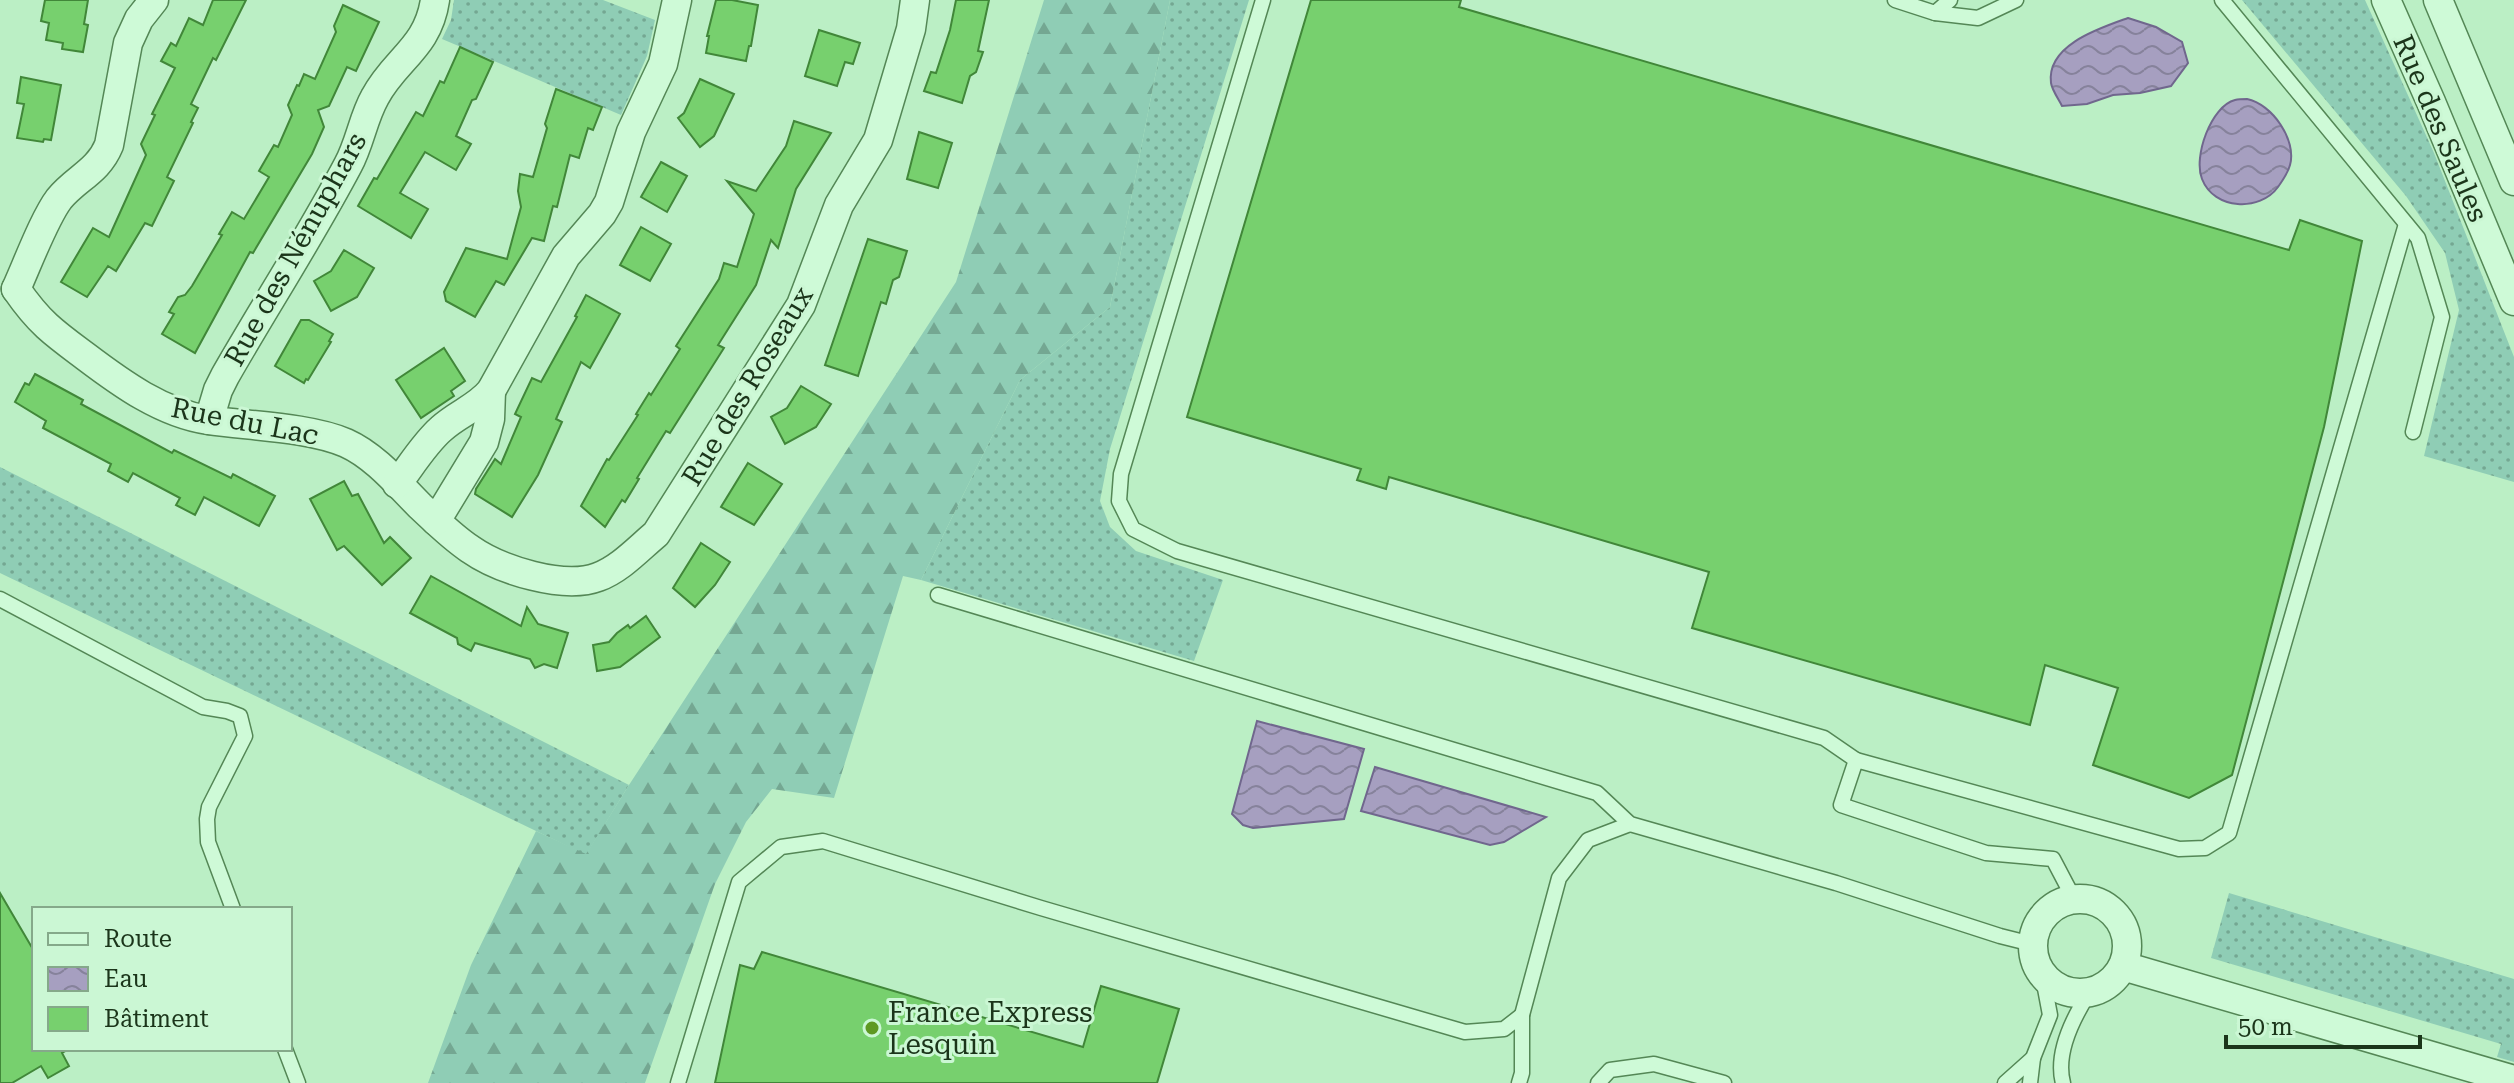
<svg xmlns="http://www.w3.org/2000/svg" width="2514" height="1083" viewBox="0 0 2514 1083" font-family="'Roboto Serif',serif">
  <defs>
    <pattern id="grass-dots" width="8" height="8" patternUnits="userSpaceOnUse" patternTransform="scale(2)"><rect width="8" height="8" fill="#8fcdb5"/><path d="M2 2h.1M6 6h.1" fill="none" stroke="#74a792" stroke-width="1.8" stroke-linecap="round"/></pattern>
    <pattern id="forest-firs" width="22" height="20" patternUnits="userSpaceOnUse" patternTransform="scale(2)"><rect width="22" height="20" fill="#8fcdb5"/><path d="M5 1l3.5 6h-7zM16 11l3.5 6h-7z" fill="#74a792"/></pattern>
    <pattern id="water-waves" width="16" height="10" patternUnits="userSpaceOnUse" patternTransform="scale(2)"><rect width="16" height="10" fill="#a69fc0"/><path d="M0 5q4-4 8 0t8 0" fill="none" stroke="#86829b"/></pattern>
  </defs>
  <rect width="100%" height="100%" fill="#bbefc5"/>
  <!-- grass -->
  <g fill="url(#grass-dots)">
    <polygon points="454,0 603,0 655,20 647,56 621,115 442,39 451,20"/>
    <polygon points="1170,0 1249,0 1110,449 1100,501 1110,527 1136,551 1223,580 1194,661 921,580 1020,380 1110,307"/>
    <polygon points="2242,0 2365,0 2434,153 2514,357 2514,482 2424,456 2459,310 2445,253 2406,196"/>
    <polygon points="0,467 629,785 586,855 0,573"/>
    <polygon points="2229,893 2514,979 2514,1062 2497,1057 2501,1044 2211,958"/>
  </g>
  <!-- forest -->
  <polygon fill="url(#forest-firs)" points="1044,0 1170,0 1110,307 1020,380 921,580 903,576 834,798 772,789 746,822 715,884 645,1083 428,1083 471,965 536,831 586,854 629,785 956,282"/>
  <!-- water -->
  <g fill="url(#water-waves)" stroke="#70678d" stroke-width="2">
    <path d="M2128 18 2156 27 2182 42 2188 63 2171 86 2140 93 2113 95 2087 104 2062 106C2059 100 2052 90 2051 83 2046 45 2100 28 2128 18Z"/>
    <path d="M2247 99C2272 104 2297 140 2290 165 2288 173 2283 180 2278 187 2260 212 2214 210 2202 179 2193 157 2211 106 2235 100 2239 99 2243 99 2247 99Z"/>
    <polygon points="1257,721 1364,749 1344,819 1253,828 1243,825 1232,814"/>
    <polygon points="1375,767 1546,817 1504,842 1490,845 1361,811"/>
  </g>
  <!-- building -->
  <g fill="#77d06e" stroke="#418739" stroke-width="2">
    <polygon points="45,0 88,0 84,24 88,25 83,52 62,49 63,43 46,40 49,23 41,21"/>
    <polygon points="213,0 246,0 216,60 213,58 191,104 198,108 191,122 193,123 167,177 174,181 152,226 145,223 116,271 108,266 87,297 61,282 93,228 109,237 146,155 141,144 155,115 152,114 175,68 161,61 171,43 176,46 189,18 203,25"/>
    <polygon points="716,0 732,0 758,5 751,46 749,46 746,61 706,53 709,36 707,36"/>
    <polygon points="956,0 989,0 978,51 983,52 976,72 970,76 962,103 924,91 931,72 936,73 950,30"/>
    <polygon points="1311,0 1461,0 1459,7 2289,250 2300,220 2362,241 2324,427 2232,775 2189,798 2093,765 2118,688 2045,665 2030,725 1692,628 1709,572 1389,477 1386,489 1357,480 1361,469 1187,417"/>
    <polygon points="343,5 379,22 356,71 347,67 329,106 318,110 324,127 312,154 253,253 250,252 195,353 162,334 174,314 169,312 178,297 185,295 192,286 222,235 219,234 232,212 244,219 269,177 259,171 274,145 278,147 292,115 288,105 297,85 299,86 304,74 315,79 336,32 334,26"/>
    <polygon points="819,30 860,43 853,64 845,62 837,86 805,76"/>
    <polygon points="460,47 493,62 476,99 472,100 456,136 471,144 456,170 425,152 400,193 428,209 411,238 358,206 374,178 377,179 416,112 423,116 440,81 444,83"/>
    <polygon points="21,77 61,85 51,140 44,139 43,142 17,138 24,104 17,103"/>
    <polygon points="700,79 734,94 714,136 700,147 678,118 684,113"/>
    <polygon points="556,89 602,107 593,130 588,128 579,158 570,155 557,207 553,206 544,241 532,238 504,285 496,281 475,317 446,301 444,292 466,248 507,259 521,207 518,191 520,174 533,177 547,128 545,124"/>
    <polygon points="794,121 831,133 796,189 778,248 771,240 756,285 718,345 724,348 670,433 666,431 637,478 639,479 625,502 622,500 605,527 581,506 607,459 609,460 638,415 636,414 649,393 651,395 680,349 676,346 719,279 724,263 737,267 754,214 727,181 756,191 786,146"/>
    <polygon points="919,132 952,143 938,188 907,179"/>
    <polygon points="661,162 687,176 667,212 641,197"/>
    <polygon points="641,227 671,244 650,281 620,265"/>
    <polygon points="868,239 907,251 899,277 893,280 886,304 881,302 858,376 825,365"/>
    <polygon points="344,250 374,268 357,297 331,311 314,281 331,271"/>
    <polygon points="586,295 620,314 590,368 581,362 556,419 562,422 538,475 512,517 475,494 476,489 495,459 501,464 521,417 515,414 532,378 541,382 577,317 575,316"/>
    <polygon points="301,320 309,320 333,334 329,341 331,342 308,380 306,379 304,383 275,366"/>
    <polygon points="444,348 465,381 451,391 454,396 421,418 396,380"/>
    <polygon points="35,374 83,400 81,404 172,453 174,450 231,478 233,474 275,496 259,526 204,497 195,515 176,505 180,498 133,473 128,482 108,471 111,464 43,428 46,421 15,402 25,383 29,385"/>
    <polygon points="801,386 831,404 816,427 785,444 771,417 787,408"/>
    <polygon points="748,463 782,484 754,525 721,507"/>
    <polygon points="344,481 352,496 358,494 384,543 390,537 411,558 382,585 344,546 337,550 310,499"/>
    <polygon points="701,543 730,562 715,585 695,607 673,588"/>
    <polygon points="431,576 521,626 527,607 538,624 568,633 557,668 544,664 535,668 530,659 475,643 471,651 458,644 457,638 410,613"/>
    <polygon points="646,616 660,637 620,667 597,671 593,645 609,642 617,633 628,625 630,628"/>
    <polygon points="0,893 34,951 34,1049 69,1049 62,1053 69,1066 48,1078 41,1066 12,1083 0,1083"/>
    <polygon points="762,952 1083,1047 1101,986 1179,1009 1157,1083 715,1083 740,965 754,969"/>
  </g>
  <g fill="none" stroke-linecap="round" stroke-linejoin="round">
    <defs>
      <g id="lane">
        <polyline points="1263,0 1121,474 1119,501 1133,529 1177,551 1824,738 1856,760"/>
        <polyline points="1895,0 1935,13 1950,0"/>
        <polyline points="2222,0 2418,238 2442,317 2413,432"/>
        <polyline points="1935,13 1978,18 2016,0"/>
        <polyline points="938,595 1597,793 1630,824 1836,883 2000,936 2032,944"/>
        <polyline points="0,599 203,707 227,711 240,716 245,736 209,807 207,819 208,842 233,909"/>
        <polyline points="2074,899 2053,859 1986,853 1841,805 1856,760 2179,849 2205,848 2229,833 2406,224"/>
        <polyline points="285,1049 298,1083"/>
        <polyline points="678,1083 739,882 781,847 823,841 1041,908 1465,1032 1504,1029 1522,1015"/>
        <polyline points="1519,1083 1522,1073 1522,1015 1559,878 1588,840 1630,824"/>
        <polyline points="1598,1083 1610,1070 1654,1064 1724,1083"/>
        <polyline points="2005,1083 2033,1058 2050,1015 2043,978"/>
        <polyline points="2030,1083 2033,1058"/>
        <path d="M2063 1083C2055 1053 2073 1018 2089 993"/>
      </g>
      <g id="street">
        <polyline points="2386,0 2431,102 2514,301"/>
        <polyline points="2438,0 2514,181"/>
        <path d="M16 289C25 302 35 315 47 326 59 337 73 347 85 356 122 384 162 413 208 420 249 426 309 427 346 443 375 456 398 484 420 506 436 521 452 537 470 549 500 570 564 590 598 577 620 569 638 549 656 534L801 305 839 205 878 140 911 29 915 0"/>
        <path d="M16 289C27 265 44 219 59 199 76 178 98 172 109 145L128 43 139 19 154 0"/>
        <path d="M209 420 218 390 225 376C265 306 310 237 348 165 360 143 363 118 375 97 395 59 428 48 435 0"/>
        <path d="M397 484C411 466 424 444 441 429 457 414 477 408 491 391L566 256 602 214 609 202 631 132 663 64 677 0"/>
        <polyline points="436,521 484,442 490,419 491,391"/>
        <circle cx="2080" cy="946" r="47"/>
        <polyline points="2123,966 2514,1080"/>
      </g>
    </defs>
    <!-- lane casing -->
    <use href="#lane" stroke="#548756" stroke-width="17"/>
    <!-- street casing -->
    <use href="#street" stroke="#548756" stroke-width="31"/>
    <!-- lane -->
    <use href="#lane" stroke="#cefad7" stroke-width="14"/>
    <!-- street -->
    <use href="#street" stroke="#cefad7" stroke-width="28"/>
  </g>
  <!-- markers -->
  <circle fill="#5e9922" stroke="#cbf7d4" stroke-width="3" cx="872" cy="1028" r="8"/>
  <g text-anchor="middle" stroke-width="6" stroke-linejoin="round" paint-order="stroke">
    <!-- street labels -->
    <g font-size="28" fill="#1b351a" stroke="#cbf7d4">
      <text transform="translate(2441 128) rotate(67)" y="10">Rue des Saules</text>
      <text transform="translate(295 249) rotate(-61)" y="10">Rue des Nénuphars</text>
      <text transform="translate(747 386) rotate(-59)" y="10">Rue des Roseaux</text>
      <text transform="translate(245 421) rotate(11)" y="10">Rue du Lac</text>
    </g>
    <!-- poi labels -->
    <g font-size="28" fill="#1b351a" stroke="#cbf7d4" text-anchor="start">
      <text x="888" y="1022">France Express<tspan x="888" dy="32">Lesquin</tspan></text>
    </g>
  </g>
  <!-- legend -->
  <rect x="32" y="907" width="260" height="144" fill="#cbf7d4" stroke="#85a98a" stroke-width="2"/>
  <rect x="48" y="933" width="40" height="12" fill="#cefad7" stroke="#85a98a" stroke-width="2"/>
  <text x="104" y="947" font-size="24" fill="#1b351a">Route</text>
  <rect x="48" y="967" width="40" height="24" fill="url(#water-waves)" stroke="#85a98a" stroke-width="2"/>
  <text x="104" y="987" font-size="24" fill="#1b351a">Eau</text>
  <rect x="48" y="1007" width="40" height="24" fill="#77d06e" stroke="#85a98a" stroke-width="2"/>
  <text x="104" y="1027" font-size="24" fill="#1b351a">Bâtiment</text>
  <!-- scale -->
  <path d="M2226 1035v12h194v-12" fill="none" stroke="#1b351a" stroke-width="4"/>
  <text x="2238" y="1035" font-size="24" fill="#1b351a" stroke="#cbf7d4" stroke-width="6" paint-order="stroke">50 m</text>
</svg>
